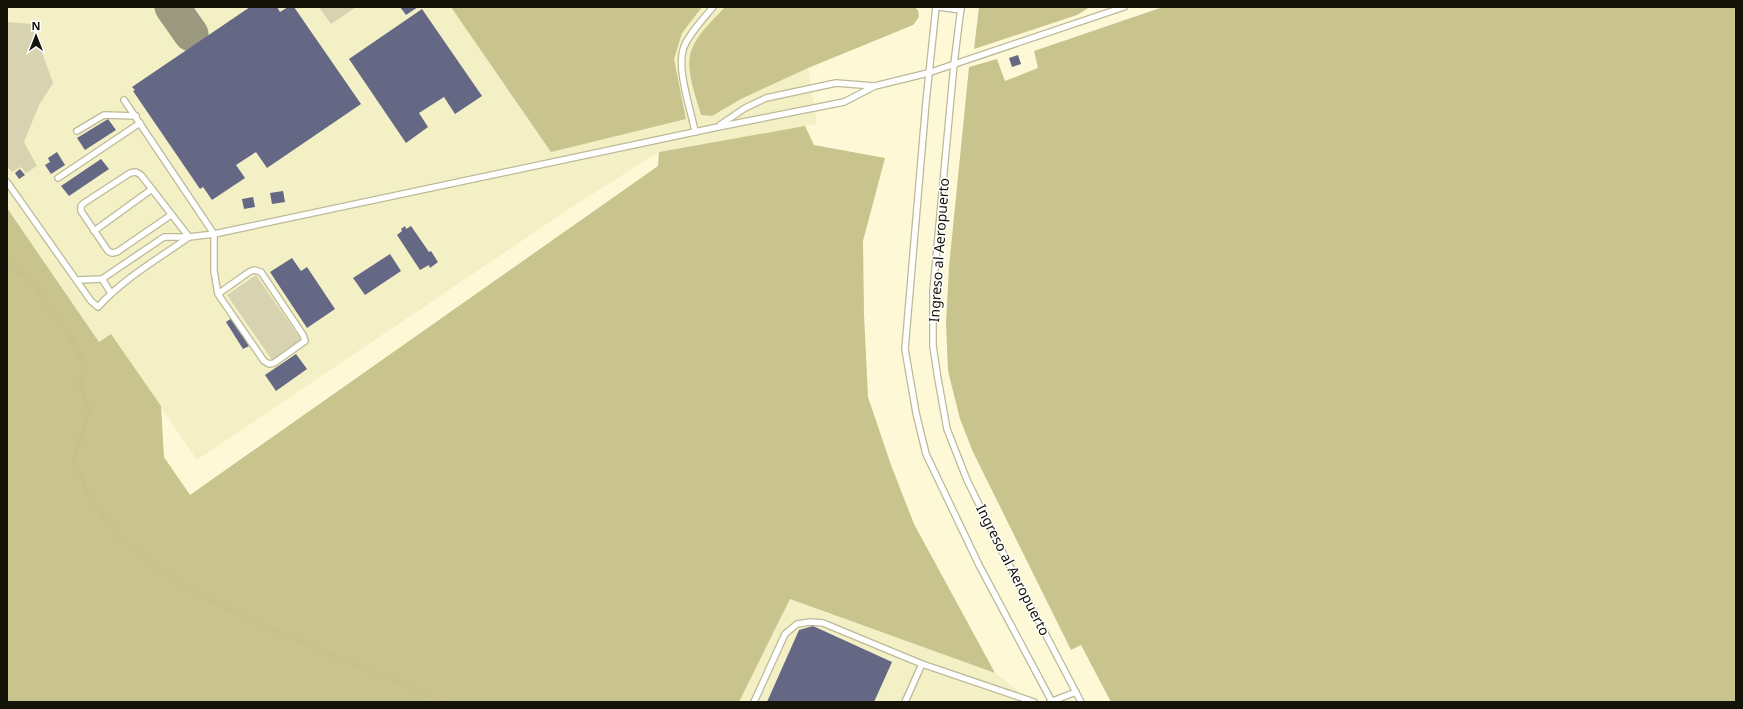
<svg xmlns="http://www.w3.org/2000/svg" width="1743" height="709" viewBox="0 0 1743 709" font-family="'Noto Sans',sans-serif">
  <rect width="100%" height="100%" fill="#fdf9d7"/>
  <!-- built -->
  <g fill="#f4f0c5">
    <polygon points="7,7 914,7 918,10 919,17 913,25 808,68 817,124 659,152 575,205 197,460 111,334 99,342 7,208"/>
    <polygon points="790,599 995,673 1033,702 739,702"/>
  </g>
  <!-- green -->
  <g fill="#d7d3b0">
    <polygon points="319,7 356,7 331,24"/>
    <polygon points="7,22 32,24 53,83 39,105 24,142 37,166 26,173 21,167 12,172 7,167"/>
    <polygon points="256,275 301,340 272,360 227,295"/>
  </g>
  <!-- forest -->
  <g fill="#c9c38e">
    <polygon points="451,7 702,7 682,33 674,59 686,119 551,152"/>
    <path d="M725 7H914L918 10 919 17 913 25 808 68 741 99 712 116 701 115C696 96 685 71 691 51 697 34 713 20 725 7Z"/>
    <polygon points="979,7 1090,7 1077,15 974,49"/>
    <polygon points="1163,7 1736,7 1736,702 1111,702 1081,645 1071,650 973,452 960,419 948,371 946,323 949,267 969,67 997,59 1005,81 1038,68 1034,51"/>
    <polygon points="805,126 814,145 885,158 863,241 864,314 868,397 891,465 914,524 995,673 790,599 739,702 7,702 7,208 99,342 111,334 161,406 164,457 190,495 658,166 659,152"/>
  </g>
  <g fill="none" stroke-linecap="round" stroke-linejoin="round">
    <!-- stream -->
    <polyline stroke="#c8c18c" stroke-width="4" points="7,257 8,267 28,277 71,338 86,368 80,384 89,410 74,461 90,498 120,538 164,573 221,606 306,644 407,686 441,702"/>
    <!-- taxiway -->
    <polyline stroke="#9b9880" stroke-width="35" points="172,7 191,34"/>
  </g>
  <!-- building -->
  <g fill="#646884">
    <polygon points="250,7 277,7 280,12 288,7 294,7 361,104 267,168 256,152 236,165 245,178 212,200 203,187 200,189 133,91 135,90 132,87"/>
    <polygon points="400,7 418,7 406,15"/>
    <polygon points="422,9 482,96 455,114 444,97 419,113 428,127 406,143 349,59"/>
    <polygon points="1018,55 1021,64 1012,67 1009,58"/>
    <polygon points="108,119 116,130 85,150 77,138"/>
    <polygon points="57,152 65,165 51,174 45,165 50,162 48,158"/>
    <polygon points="101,159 109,169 69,196 61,186"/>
    <polygon points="20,169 25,175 19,179 15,173"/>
    <polygon points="283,191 285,202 272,204 270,193"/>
    <polygon points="253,197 255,207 244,209 242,199"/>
    <polygon points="405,226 406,229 411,226 429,252 431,251 438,262 430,268 429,265 420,270 397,235 402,231 401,229"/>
    <polygon points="390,254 401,271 365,295 353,278"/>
    <polygon points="292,258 301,271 307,267 335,309 307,328 270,272"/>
    <polygon points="232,318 249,346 243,349 226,322"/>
    <polygon points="296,354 307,369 276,391 265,375"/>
    <polygon points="813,626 892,662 874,702 767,702 799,630"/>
  </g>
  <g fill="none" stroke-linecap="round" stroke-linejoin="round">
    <defs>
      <g id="lane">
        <polyline points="936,7 926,102 905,349 916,413 926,454 979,565 1052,702"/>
        <polyline points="939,7 961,10"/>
        <polyline points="961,7 954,64 933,291 933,346 938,379 947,429 967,480 1003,553 1081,702"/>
        <polyline points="124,100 214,234 214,271 218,294 264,361 269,364 274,363 305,341 303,335 261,272 254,270 249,272 218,294"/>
        <polyline points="720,125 745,108 766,98 836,83 874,86"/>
        <polyline points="77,131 104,115 136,116"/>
        <path d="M695 132C691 110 677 71 683 50 686 37 705 17 713 7"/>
        <polyline points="58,178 140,123"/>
        <path d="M7 182 91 301 98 307C124 278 158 259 189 237L141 175 136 172 130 173 84 203 81 206V211L108 251 112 253 117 252 171 215"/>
        <polyline points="94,231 152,189"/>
        <polyline points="102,279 111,293"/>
        <polyline points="77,280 102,279 164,237 189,237 214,234 718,127 844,102 875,86 928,73 1124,7"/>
        <polyline points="754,702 785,634 797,624 810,622 823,623 922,664 1034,702"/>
        <polyline points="905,702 922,664"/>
        <polyline points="1050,702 1076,692"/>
      </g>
    </defs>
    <!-- lane casing -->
    <use href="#lane" stroke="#bcb998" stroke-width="8"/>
    <!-- lane -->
    <use href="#lane" stroke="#fff" stroke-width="5.5"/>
  </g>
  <g text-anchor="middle" stroke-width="3" stroke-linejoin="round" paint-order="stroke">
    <!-- street labels -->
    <g font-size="14" fill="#141307" stroke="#fff">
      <text transform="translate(939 250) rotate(-86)" y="5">Ingreso al Aeropuerto</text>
      <text transform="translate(1013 570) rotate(63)" y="5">Ingreso al Aeropuerto</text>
    </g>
  </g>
  <!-- border -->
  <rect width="1743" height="709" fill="none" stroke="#141307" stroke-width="16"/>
  <!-- north arrow -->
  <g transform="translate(36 36)" stroke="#ffffff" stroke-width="3" paint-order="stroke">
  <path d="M0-3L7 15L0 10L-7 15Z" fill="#141307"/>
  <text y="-6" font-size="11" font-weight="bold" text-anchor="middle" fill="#141307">N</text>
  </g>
</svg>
